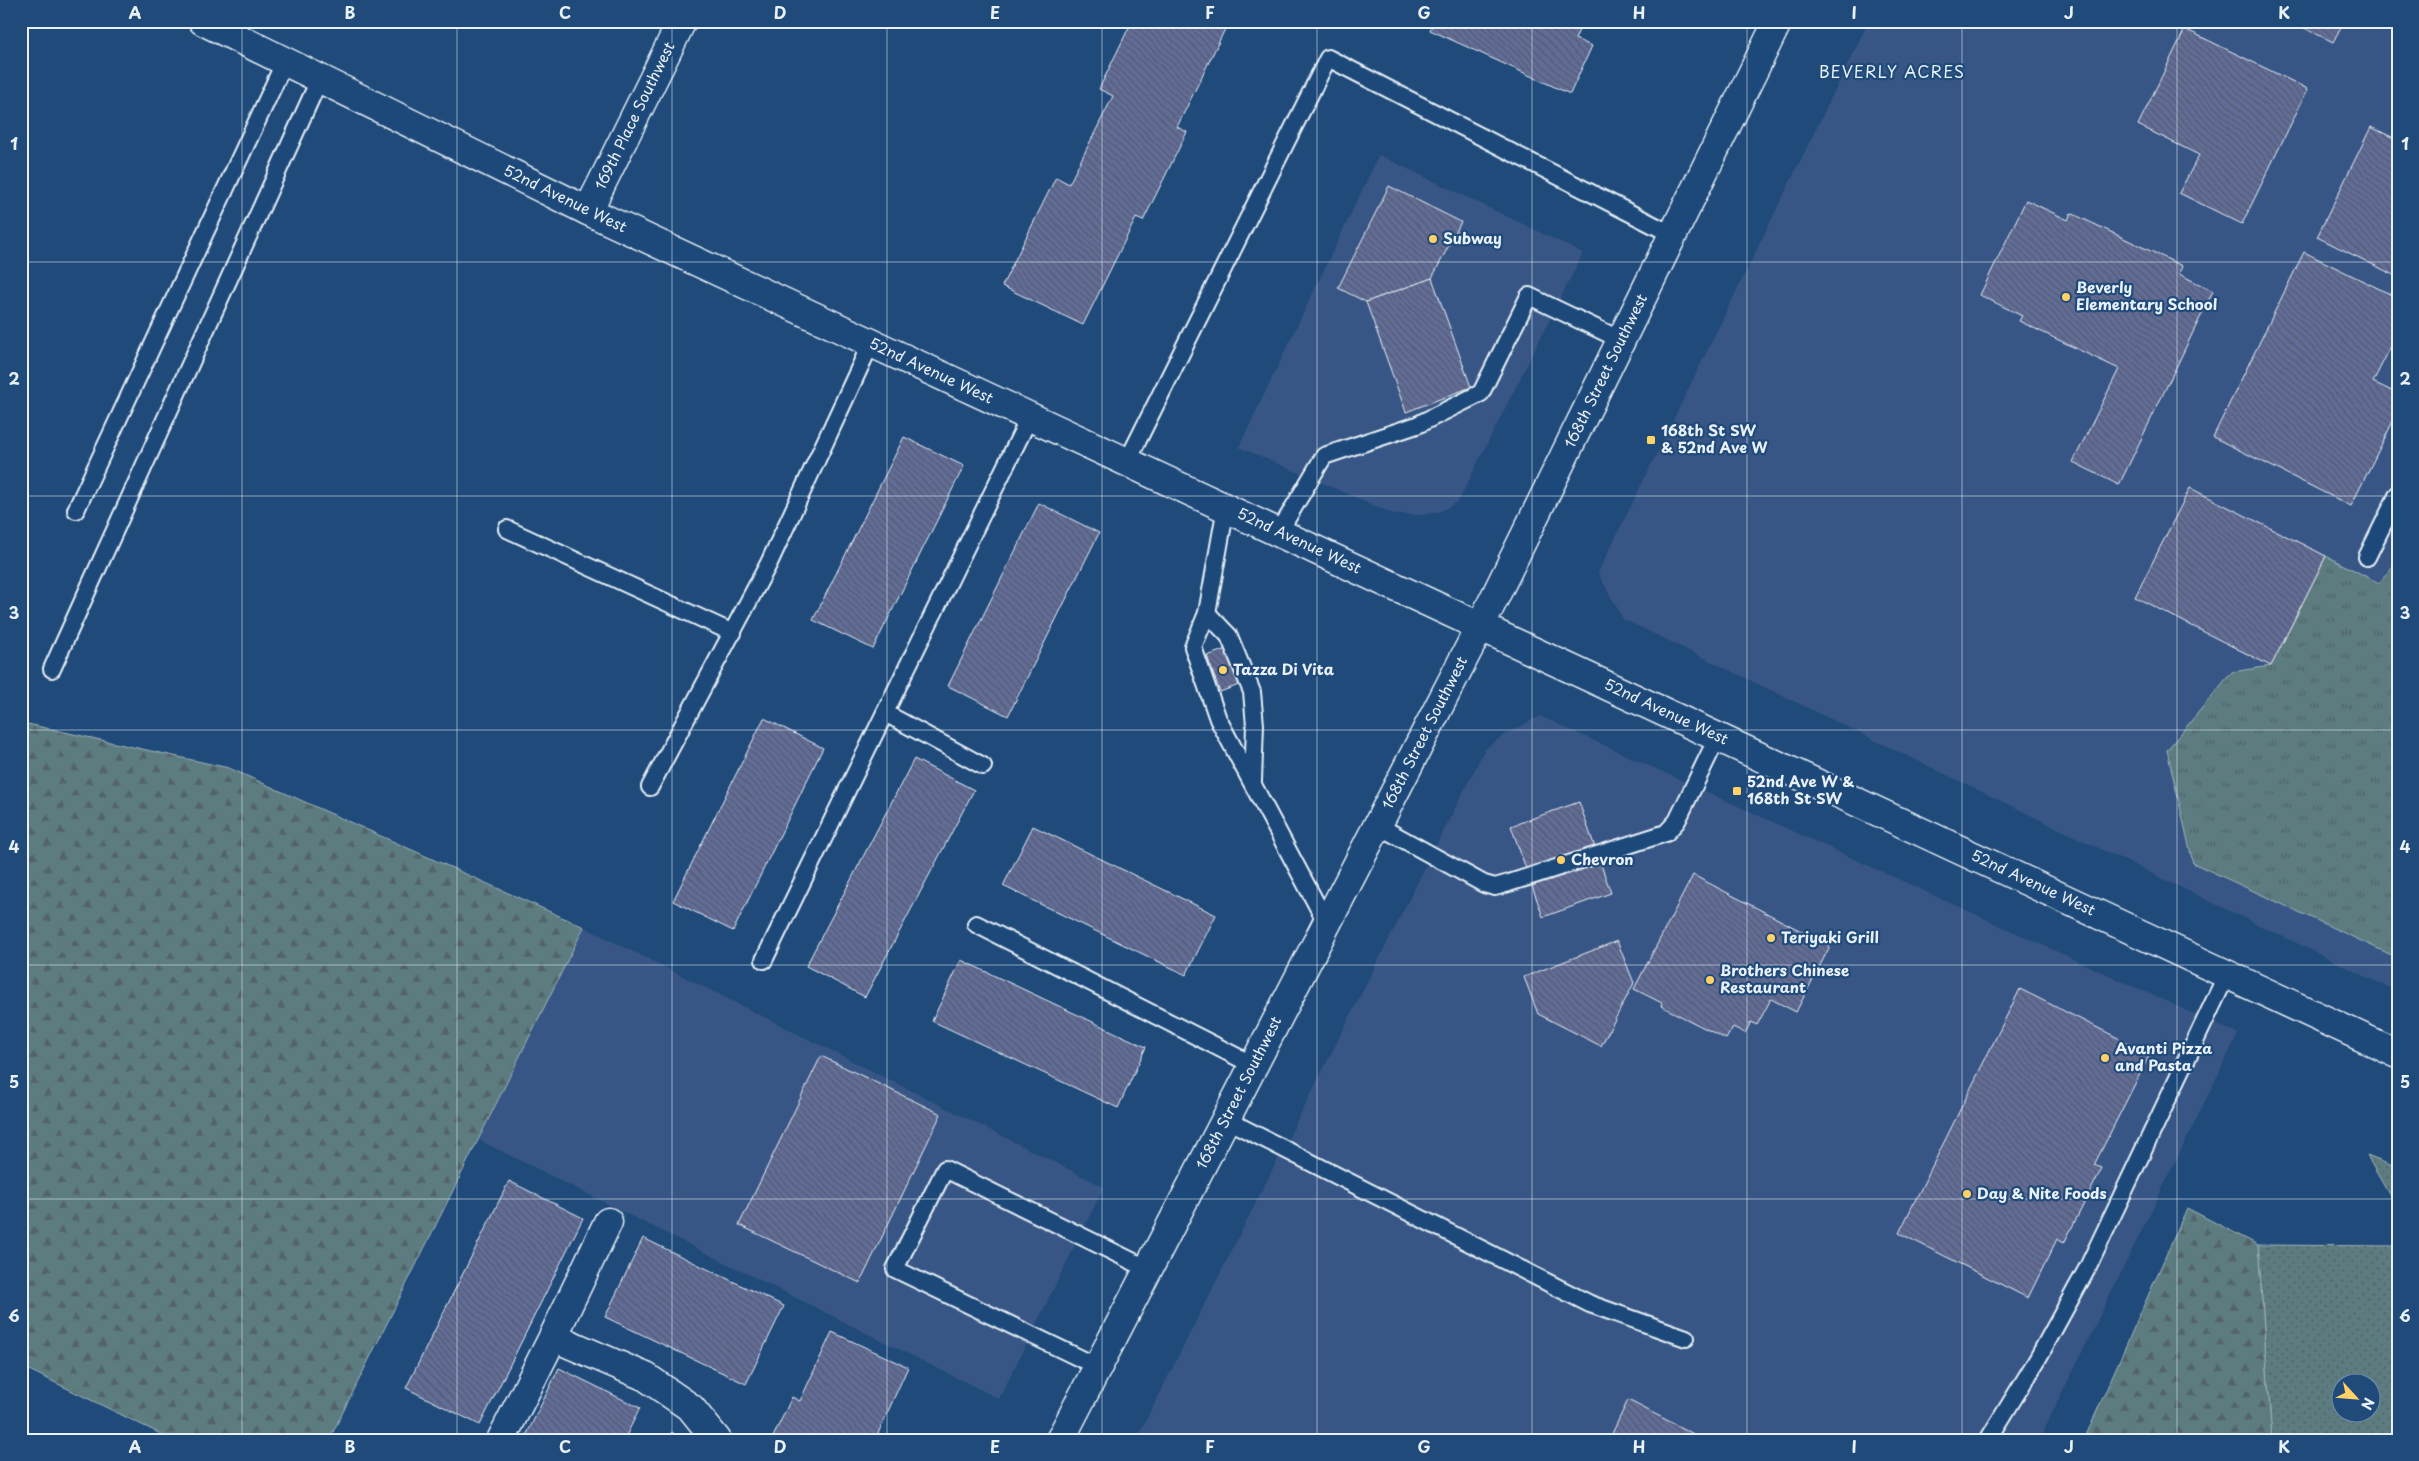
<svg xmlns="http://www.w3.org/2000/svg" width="2419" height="1461" viewBox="0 0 2419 1461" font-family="'Playpen Sans',sans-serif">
  <defs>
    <pattern id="grass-dots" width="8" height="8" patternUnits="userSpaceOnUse" patternTransform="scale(1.25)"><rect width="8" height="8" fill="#5b7b80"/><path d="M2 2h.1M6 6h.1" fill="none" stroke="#526468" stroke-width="1.8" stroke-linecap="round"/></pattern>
    <pattern id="forest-firs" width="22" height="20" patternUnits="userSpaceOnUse" patternTransform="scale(1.25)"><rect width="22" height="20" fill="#5b7b80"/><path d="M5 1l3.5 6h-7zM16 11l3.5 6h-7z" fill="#526468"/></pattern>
    <pattern id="park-tufts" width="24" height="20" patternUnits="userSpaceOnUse" patternTransform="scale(1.25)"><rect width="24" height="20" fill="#5b7b80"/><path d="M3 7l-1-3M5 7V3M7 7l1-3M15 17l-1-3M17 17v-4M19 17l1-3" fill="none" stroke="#526468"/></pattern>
    <pattern id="building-back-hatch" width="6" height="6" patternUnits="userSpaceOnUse" patternTransform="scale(1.25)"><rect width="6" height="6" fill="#626d97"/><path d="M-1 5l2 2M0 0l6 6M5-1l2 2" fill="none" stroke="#545a70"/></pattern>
  </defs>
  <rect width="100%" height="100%" fill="#1f4a7a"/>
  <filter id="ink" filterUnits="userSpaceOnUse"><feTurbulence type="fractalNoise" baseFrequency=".02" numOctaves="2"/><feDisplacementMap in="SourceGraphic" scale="10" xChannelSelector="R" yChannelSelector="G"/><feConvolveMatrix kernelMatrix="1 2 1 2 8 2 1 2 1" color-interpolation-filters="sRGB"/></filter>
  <g filter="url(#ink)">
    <!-- built -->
    <g fill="#375785">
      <polygon points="1869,21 2398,21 2398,992 1623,619 1598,573"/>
      <polygon points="1379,155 1583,253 1458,502 1441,511 1422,515 1394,514 1239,447"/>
      <polygon points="1540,716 2238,1034 2039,1440 1136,1440 1485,749 1507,733"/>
      <polygon points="584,927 1104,1187 999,1399 479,1140"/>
    </g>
    <!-- grass -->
    <g fill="url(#grass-dots)" stroke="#a2b6bc" fill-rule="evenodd">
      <polygon points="2367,1156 2398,1168 2398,1210"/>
      <path d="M2258 1245 2398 1246V1440H2272ZM2342 1384H2372V1414H2342Z"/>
    </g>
    <!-- forest -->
    <g fill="url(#forest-firs)" stroke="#a2b6bc">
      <polygon points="23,723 229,768 584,927 329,1440 173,1440 21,1366 21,727"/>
      <polygon points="2187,1208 2258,1245 2272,1440 2084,1440"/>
    </g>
    <!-- park -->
    <polygon fill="url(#park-tufts)" stroke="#a2b6bc" points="2326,556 2379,583 2398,560 2398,958 2193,863 2167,750 2232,672 2271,666"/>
    <!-- building -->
    <g fill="url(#building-back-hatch)" stroke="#e8f1f8">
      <polygon points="1132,21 1228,23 1177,127 1187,132 1143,221 1136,218 1083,325 1002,286 1056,177 1069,184 1113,96 1099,89"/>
      <polygon points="1434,21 1583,21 1575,39 1592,46 1570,94 1430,30"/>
      <polygon points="2290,21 2344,21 2333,42"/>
      <polygon points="2185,29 2308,89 2242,224 2179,193 2199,155 2138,125"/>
      <polygon points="2371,127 2398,140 2398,277 2317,237"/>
      <polygon points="1389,186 1461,222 1432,278 1366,302 1338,288"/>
      <polygon points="2026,200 2068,220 2071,213 2182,266 2179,274 2213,291 2119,485 2073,462 2119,369 2019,321 2022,316 1980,295"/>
      <polygon points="2304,252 2398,298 2398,332 2373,382 2398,394 2398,411 2351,506 2213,437"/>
      <polygon points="1432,278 1471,387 1406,412 1366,302"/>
      <polygon points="904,437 964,466 873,649 813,620"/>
      <polygon points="2190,488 2326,556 2271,666 2135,597"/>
      <polygon points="1039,503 1099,533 1008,716 948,686"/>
      <polygon points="1226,649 1239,685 1220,692 1207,656"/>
      <polygon points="764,718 823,748 733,931 673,901"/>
      <polygon points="914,759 974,790 865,997 806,966"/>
      <polygon points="1579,802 1611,893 1543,917 1511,826"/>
      <polygon points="1033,826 1216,915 1186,975 1003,886"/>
      <polygon points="1693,875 1830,946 1796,1012 1771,999 1757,1025 1751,1022 1745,1033 1733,1027 1726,1039 1661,1006 1662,1003 1634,989"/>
      <polygon points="1617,941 1634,983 1601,1046 1538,1014 1524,977"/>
      <polygon points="961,960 1146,1047 1118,1108 932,1021"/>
      <polygon points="2020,989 2150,1054 2094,1165 2102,1168 2064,1243 2057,1239 2028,1298 1899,1233"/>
      <polygon points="821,1056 941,1114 860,1283 739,1225"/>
      <polygon points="509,1181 583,1218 480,1425 406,1388"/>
      <polygon points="643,1238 784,1306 746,1384 605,1317"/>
      <polygon points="832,1332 908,1367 875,1440 779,1440 773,1437 792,1397 800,1401"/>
      <polygon points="559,1368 640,1408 624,1440 524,1440"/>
      <polygon points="1628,1400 1705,1440 1609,1440"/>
      <polygon points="672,1432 682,1440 666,1440"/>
    </g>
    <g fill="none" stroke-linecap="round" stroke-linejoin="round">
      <defs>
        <g id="service">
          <polyline points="1127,462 1328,58 1673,235"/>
          <polyline points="1226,507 1207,613 1193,647 1218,719 1327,924"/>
          <polyline points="76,510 285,61"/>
          <polyline points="507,529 733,633"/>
          <polyline points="1279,532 1324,456 1417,425 1481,393 1529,296 1621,340"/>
          <polyline points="2367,557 2398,494"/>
          <polyline points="1207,613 1229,636 1252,692 1255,725 1253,781"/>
          <polyline points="52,669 320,78"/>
          <polyline points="885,713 983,766"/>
          <polyline points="650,787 769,563 871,343"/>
          <polyline points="1377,825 1484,884 1495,887 1509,883 1666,833 1677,821 1718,736"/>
          <polyline points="976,924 1253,1065"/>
          <polyline points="764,960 1030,416"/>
          <polyline points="1225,1119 1590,1304 1686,1338"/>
          <polyline points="1098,1367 895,1269 945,1169 1148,1269"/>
          <polyline points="1988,1440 2037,1360 2088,1267 2227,974"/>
        </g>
        <g id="minor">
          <polyline points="588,211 682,21"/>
          <polyline points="553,1337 646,1377 691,1408 717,1440"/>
          <polyline points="501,1440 553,1337 608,1222"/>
        </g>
        <polyline id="tertiary" points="203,21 588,211 2398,1054"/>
        <polyline id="secondary" points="1060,1440 1481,625 1778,21"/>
      </defs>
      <!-- service casing -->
      <use href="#service" stroke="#e8f1f8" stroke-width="20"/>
      <!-- minor casing -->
      <use href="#minor" stroke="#e8f1f8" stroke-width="31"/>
      <!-- tertiary casing -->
      <use href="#tertiary" stroke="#e8f1f8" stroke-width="31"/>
      <!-- secondary casing -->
      <use href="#secondary" stroke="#e8f1f8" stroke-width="31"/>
      <!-- service -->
      <use href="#service" stroke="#1f4a7a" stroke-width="16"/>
      <!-- minor -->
      <use href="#minor" stroke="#1f4a7a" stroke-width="28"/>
      <!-- tertiary -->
      <use href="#tertiary" stroke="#1f4a7a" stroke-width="28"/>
      <!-- secondary -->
      <use href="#secondary" stroke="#1f4a7a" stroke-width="28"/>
    </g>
  </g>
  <!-- grid -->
  <path fill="none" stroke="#e8f1f8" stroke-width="1" stroke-opacity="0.55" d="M242 21V1440M457 21V1440M672 21V1440M887 21V1440M1102 21V1440M1317 21V1440M1532 21V1440M1747 21V1440M1962 21V1440M2177 21V1440M21 262H2398M21 496H2398M21 730H2398M21 965H2398M21 1199H2398"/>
  <!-- markers -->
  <g fill="#ffd166" stroke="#1f4a7a" stroke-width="2">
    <circle cx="1433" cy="239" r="5"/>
    <circle cx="2066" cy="297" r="5"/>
    <rect x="1646" y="435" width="10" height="10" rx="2.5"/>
    <circle cx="1223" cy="670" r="5"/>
    <rect x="1732" y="786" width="10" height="10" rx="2.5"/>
    <circle cx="1561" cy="860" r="5"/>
    <circle cx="1771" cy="938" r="5"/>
    <circle cx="1710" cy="980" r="5"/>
    <circle cx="2105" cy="1058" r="5"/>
    <circle cx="1967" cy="1194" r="5"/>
  </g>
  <g text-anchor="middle" stroke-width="4.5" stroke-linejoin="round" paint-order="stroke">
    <!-- street labels -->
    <g font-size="15" fill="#e8f1f8" stroke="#1f4a7a">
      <text transform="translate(635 116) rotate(-64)" y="5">169th Place Southwest</text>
      <text transform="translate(565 199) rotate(26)" y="5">52nd Avenue West</text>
      <text transform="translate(931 371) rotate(25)" y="5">52nd Avenue West</text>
      <text transform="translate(1606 371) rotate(-64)" y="5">168th Street Southwest</text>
      <text transform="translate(1299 541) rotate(25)" y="5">52nd Avenue West</text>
      <text transform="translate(1666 712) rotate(25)" y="5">52nd Avenue West</text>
      <text transform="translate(1425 733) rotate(-63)" y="5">168th Street Southwest</text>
      <text transform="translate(2033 883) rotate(25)" y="5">52nd Avenue West</text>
      <text transform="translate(1239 1093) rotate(-63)" y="5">168th Street Southwest</text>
    </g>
    <!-- poi labels -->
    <g font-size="15" font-weight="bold" fill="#e8f1f8" stroke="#1f4a7a" text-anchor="start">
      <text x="1443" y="244">Subway</text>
      <text x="2076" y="293">Beverly<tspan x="2076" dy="17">Elementary School</tspan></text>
      <text x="1661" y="436">168th St SW<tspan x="1661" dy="17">&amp; 52nd Ave W</tspan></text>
      <text x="1233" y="675">Tazza Di Vita</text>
      <text x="1747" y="787">52nd Ave W &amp;<tspan x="1747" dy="17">168th St SW</tspan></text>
      <text x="1571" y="865">Chevron</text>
      <text x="1781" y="943">Teriyaki Grill</text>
      <text x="1720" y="976">Brothers Chinese<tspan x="1720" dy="17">Restaurant</tspan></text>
      <text x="2115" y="1054">Avanti Pizza<tspan x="2115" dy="17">and Pasta</tspan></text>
      <text x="1977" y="1199">Day &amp; Nite Foods</text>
    </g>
    <!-- neighbourhood labels -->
    <g font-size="16" letter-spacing="1" fill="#e8f1f8" stroke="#1f4a7a">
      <text x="1892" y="78">BEVERLY ACRES</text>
    </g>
  </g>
  <!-- margin -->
  <rect width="2419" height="1461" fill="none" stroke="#1f4a7a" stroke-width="55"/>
  <!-- north arrow -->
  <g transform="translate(2356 1398) rotate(116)"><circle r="24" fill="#1f4a7a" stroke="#6f8dac"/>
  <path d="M0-4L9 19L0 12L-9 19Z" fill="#ffd166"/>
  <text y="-8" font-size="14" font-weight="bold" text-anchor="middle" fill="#e8f1f8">N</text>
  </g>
  <rect x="28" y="28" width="2364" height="1406" fill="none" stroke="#e8f1f8" stroke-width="2"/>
  <g font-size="16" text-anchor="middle" font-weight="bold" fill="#e8f1f8">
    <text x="135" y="19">A</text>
    <text x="350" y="19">B</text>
    <text x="565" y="19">C</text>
    <text x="780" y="19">D</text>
    <text x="995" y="19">E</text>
    <text x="1210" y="19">F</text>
    <text x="1424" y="19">G</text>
    <text x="1639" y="19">H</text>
    <text x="1854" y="19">I</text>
    <text x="2069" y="19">J</text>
    <text x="2284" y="19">K</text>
    <text x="14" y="150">1</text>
    <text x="2405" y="150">1</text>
    <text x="14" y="385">2</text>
    <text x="2405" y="385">2</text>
    <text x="14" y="619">3</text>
    <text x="2405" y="619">3</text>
    <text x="14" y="853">4</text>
    <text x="2405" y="853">4</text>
    <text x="14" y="1088">5</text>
    <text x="2405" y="1088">5</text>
    <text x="14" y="1322">6</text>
    <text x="2405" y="1322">6</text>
    <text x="135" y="1453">A</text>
    <text x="350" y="1453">B</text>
    <text x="565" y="1453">C</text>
    <text x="780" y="1453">D</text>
    <text x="995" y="1453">E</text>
    <text x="1210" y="1453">F</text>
    <text x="1424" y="1453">G</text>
    <text x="1639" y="1453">H</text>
    <text x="1854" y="1453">I</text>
    <text x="2069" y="1453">J</text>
    <text x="2284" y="1453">K</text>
  </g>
</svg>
